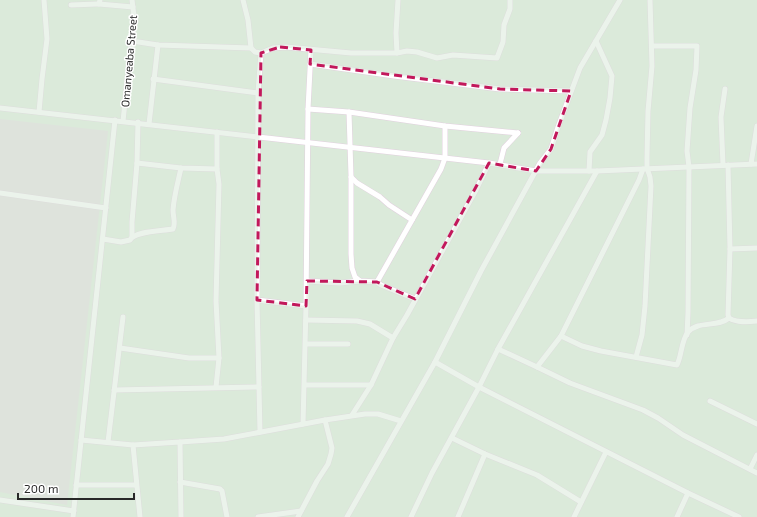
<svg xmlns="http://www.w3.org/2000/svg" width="757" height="517" viewBox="0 0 757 517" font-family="'Exo 2',sans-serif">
  <rect width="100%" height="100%" fill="#dbeada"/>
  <!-- industrial -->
  <polygon fill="#e3dbde" points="0,119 108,131 67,505 0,492"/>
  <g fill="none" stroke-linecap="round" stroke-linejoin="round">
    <defs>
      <g id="minor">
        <polyline points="243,0 248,20 251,48"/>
        <polyline points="99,4 133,7"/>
        <polyline points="71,5 97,4 99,4 100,0"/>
        <polyline points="132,41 158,45 251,48 255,52 261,53 273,48 286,47 351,53 397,53 407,51 417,52 437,58 453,55 497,58 503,42 504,25 510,9 510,0"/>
        <polyline points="652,46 697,46 696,70 690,108 687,151 689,167 688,313 687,335"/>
        <polyline points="261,53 258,93 257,300 306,306 308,109 311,50"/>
        <polyline points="397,53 396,33 398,0"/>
        <polyline points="310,64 394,76 500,89 571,91"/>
        <polyline points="153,79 258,93"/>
        <polyline points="0,108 489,163 536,171 597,171 757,164"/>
        <polyline points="308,109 349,112 445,126 518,133"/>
        <polyline points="39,112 42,79 47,39 44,0"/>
        <polyline points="349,112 351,176 351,254 352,268 355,277 360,281 377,282 381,285 415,299"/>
        <polyline points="123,121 133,28 134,16 132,0"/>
        <polyline points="149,124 158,45"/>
        <polyline points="137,163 181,168 217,169"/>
        <polyline points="500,164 504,148 518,133"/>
        <polyline points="751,164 757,126"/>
        <polyline points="723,165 721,117 725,89"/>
        <polyline points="728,165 730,249 728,315 729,318"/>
        <polyline points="589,171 590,152 602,135 606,120 610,98 612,76 596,41"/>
        <polyline points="351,177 357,183 380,197 389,205 412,220"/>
        <polyline points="0,193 106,208"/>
        <polyline points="132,236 132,222 137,163 138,122"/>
        <path d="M103 239 121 242 130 240C135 231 162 231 173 229 176 223 173 217 173 210 174 196 178 182 181 168"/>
        <polyline points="730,249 757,248"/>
        <polyline points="307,281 340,283 360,281"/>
        <polyline points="377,282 441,169 445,158 445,126"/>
        <polyline points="257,300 260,432"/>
        <path d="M729 318C737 323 748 322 757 321"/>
        <polyline points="306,320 357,321 370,324 393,338"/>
        <path d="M561 336 582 346 601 351 677 365C682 355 681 341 688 332 699 320 717 328 729 318"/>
        <polyline points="306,344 348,344"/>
        <polyline points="120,348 189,358 219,358"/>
        <polyline points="498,349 537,367 561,336 639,180 643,169"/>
        <polyline points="636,357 642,335 645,306 651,186 650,177 647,168 647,157 648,111 652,66 650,0"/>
        <polyline points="435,362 479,387 688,493 739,517"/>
        <polyline points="537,367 570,383 643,410 658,418 683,435 757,473"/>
        <polyline points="305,385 371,385"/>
        <polyline points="216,387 219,358 216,301 219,184 217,169 217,132"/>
        <polyline points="114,390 259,387"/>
        <polyline points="710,401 757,424"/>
        <polyline points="352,415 371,385 393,338 407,315 476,190 489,163"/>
        <polyline points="303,424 306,306"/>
        <polyline points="452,438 485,454 537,475 581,502"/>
        <polyline points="81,440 133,445 140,517"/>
        <polyline points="108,442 123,317"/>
        <polyline points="180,442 224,439 325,420 365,414 378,414 401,421"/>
        <polyline points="133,445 180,442 181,517"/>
        <polyline points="750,469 757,455"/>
        <polyline points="180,482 220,489 222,491 227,517"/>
        <polyline points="76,485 136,485"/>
        <polyline points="0,500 74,511"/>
        <polyline points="73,517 115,120"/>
        <polyline points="258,517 301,511"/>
        <polyline points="298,517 317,481 328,464 331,454 332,448 325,420"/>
        <polyline points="347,517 435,362 481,271 540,163 551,149 558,127 580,68 620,0"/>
        <polyline points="411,517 432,473 479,387 498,349 597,171"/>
        <polyline points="458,517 485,454"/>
        <polyline points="574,517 606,452"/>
        <polyline points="677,517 688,493"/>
      </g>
    </defs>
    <!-- minor casing -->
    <use href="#minor" stroke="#e1d0de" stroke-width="6"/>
    <!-- minor -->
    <use href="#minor" stroke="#fff" stroke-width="5"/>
  </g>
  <!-- marked area -->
  <path d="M0 0H757V517H0ZM280 47 311 50 310 64 500 89 571 91 551 149 536 171 489 163 415 299 377 282 307 281 306 306 257 300 261 53Z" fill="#dbeada" fill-opacity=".55" fill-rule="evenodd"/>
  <path fill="none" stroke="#c2185b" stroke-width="3" stroke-dasharray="8 5" stroke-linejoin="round" d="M280 47 311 50 310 64 500 89 571 91 551 149 536 171 489 163 415 299 377 282 307 281 306 306 257 300 261 53Z"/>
  <g text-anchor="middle" stroke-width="3" stroke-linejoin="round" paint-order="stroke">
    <!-- street labels -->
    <g font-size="11" fill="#282828" stroke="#fff">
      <text transform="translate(129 61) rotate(-85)" y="4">Omanyeaba Street</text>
    </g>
  </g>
  <!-- scale -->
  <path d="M18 493v6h116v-6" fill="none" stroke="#282828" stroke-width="2"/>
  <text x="24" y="493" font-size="12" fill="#282828" stroke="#ffffff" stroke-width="3" paint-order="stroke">200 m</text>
</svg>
